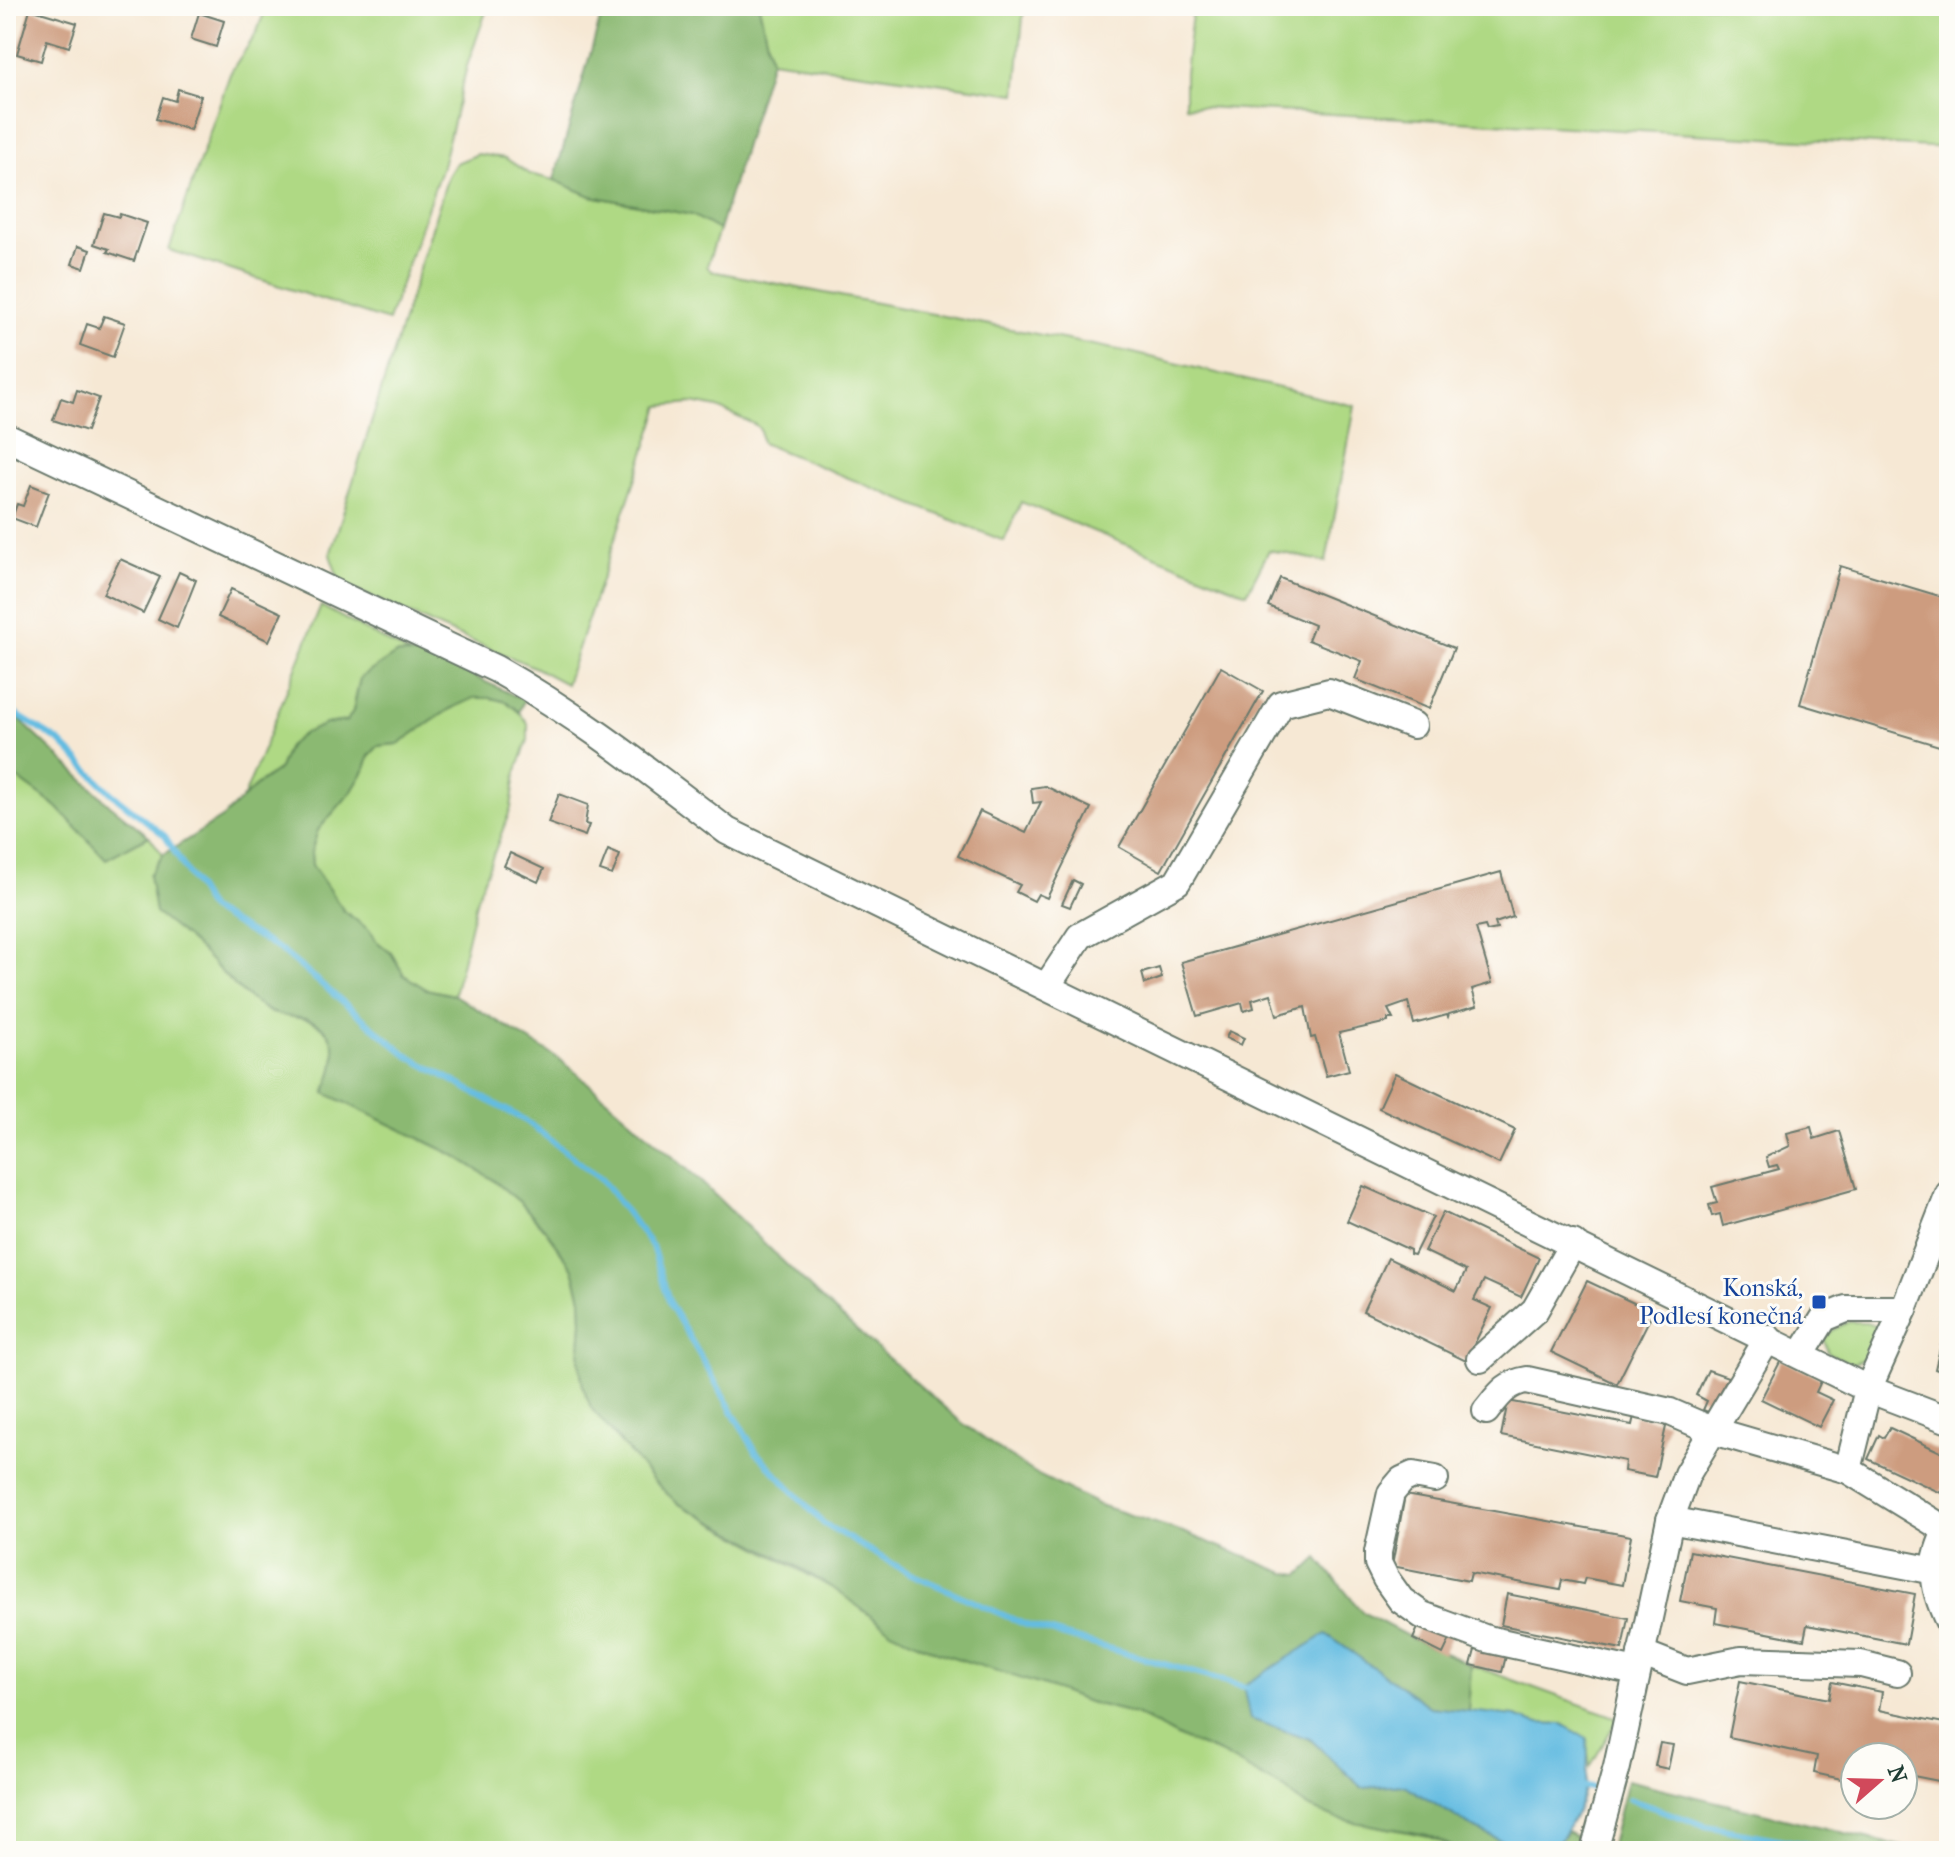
<svg xmlns="http://www.w3.org/2000/svg" width="1955" height="1857" viewBox="0 0 1955 1857" font-family="'IM FELL French Canon',serif">
  <rect width="100%" height="100%" fill="#fdfcf7"/>
  <filter id="ink" filterUnits="userSpaceOnUse"><feTurbulence type="fractalNoise" baseFrequency=".0125" numOctaves="2"/><feDisplacementMap in="SourceGraphic" scale="16" xChannelSelector="R" yChannelSelector="G"/><feConvolveMatrix kernelMatrix="1 2 1 2 8 2 1 2 1" color-interpolation-filters="sRGB"/></filter>
  <filter id="wash" filterUnits="userSpaceOnUse"><feTurbulence type="fractalNoise" baseFrequency=".006" numOctaves="4" result="noise"/><feDisplacementMap in="SourceGraphic" scale="32" xChannelSelector="R" yChannelSelector="G"/><feGaussianBlur stdDeviation="1.8" result="paint"/><feColorMatrix in="noise" values="0 0 0 0 0 0 0 0 0 0 0 0 0 0 0 0 0 1.4 0 .05"/><feComposite in="paint" operator="in"/></filter>
  <g filter="url(#wash)">
    <rect width="100%" height="100%" fill="#f6e8d4"/>
    <!-- green -->
    <g fill="#afd984" stroke="#678b5c" stroke-width="2">
      <path d="M269 6H488L467 66 442 166 388 321 169 250 230 74C238 58 251 45 258 29 262 18 263 15 269 6Z"/>
      <polygon points="759,6 1024,6 1016,94 771,60"/>
      <polygon points="1193,6 1949,6 1949,148 1185,106 1185,73"/>
      <polygon points="478,154 505,158 530,174 558,181 591,196 692,215 719,230 707,266 711,271 1129,352 1355,406 1326,562 1269,550 1247,593 1021,502 1004,541 762,443 760,430 756,425 718,408 692,403 660,406 566,684 534,667 443,629 340,583 330,555 448,176 456,163"/>
      <polygon points="321,606 410,654 396,654 360,678 353,711 347,721 326,724 288,746 279,769 259,783 243,799"/>
      <polygon points="474,698 491,698 507,702 519,712 528,724 528,740 516,773 511,808 477,898 454,995 426,989 404,975 391,953 375,940 369,930 344,911 326,888 312,865 311,852 318,830 352,791 365,769 369,756 378,746 398,744 450,709"/>
      <path d="M6 770 57 807 106 858 149 836 163 855 149 875C181 920 210 970 256 1003 261 1006 266 1011 271 1013 294 1019 318 1014 331 1039 340 1056 331 1076 326 1093L454 1155 492 1179 521 1203 545 1230 573 1269 581 1298 582 1321 579 1361 583 1386 614 1436 677 1503 836 1590 1052 1688 1088 1702 1136 1714 1183 1739 1220 1753 1285 1790 1308 1807 1337 1818 1428 1836 1461 1851H6Z"/>
      <polygon points="1848,1322 1866,1322 1887,1329 1874,1354 1852,1364 1828,1353 1824,1340 1832,1330"/>
      <polygon points="1471,1665 1618,1718 1590,1767 1586,1739 1562,1724 1535,1723 1515,1716 1468,1713"/>
    </g>
    <!-- forest -->
    <g fill="#8bb972" stroke="#557b53" stroke-width="2">
      <polygon points="604,6 759,6 771,60 719,230 692,215 591,196 554,180"/>
      <path d="M396 654 429 655 524 700 519 712 507 702 491 698H474L450 709 398 744 378 746 369 756 365 769 352 791 318 830 311 852 312 865 344 911 369 930 375 940 391 953 404 975 426 989 454 995 558 1058 574 1071 695 1176 829 1306 961 1422 1004 1453 1040 1476 1099 1505 1183 1532 1285 1573 1300 1575 1318 1558 1362 1612 1413 1639 1471 1665 1468 1713 1430 1707 1326 1634 1250 1719 1310 1739 1362 1788 1404 1785 1476 1829 1524 1851H1461L1428 1835 1337 1819 1308 1807 1285 1790 1220 1753 1183 1739 1136 1714 1088 1702 1051 1688 937 1652 891 1631 836 1590 795 1565 677 1503 653 1480 591 1408 583 1386 579 1361 582 1322 581 1298 573 1269 545 1229 521 1203 492 1179 454 1155 325 1093C331 1076 340 1056 331 1039 316 1009 288 1023 267 1010 243 997 226 976 207 957 192 941 173 927 155 913L149 875 163 855 223 817 259 783 279 769 288 746 304 733 326 724 347 721 353 711 360 678Z"/>
      <polygon points="6,707 110,805 149,836 106,859 57,807 6,770"/>
      <polygon points="1627,1780 1920,1851 1621,1851 1610,1849"/>
      <polygon points="1567,1832 1585,1841 1582,1851 1551,1851"/>
    </g>
    <!-- water -->
    <path fill="#64bce1" stroke="#427c8a" stroke-width="2" d="M1326 1634 1430 1707 1515 1716 1535 1723 1562 1724 1587 1739C1591 1782 1580 1818 1551 1851H1524L1476 1829 1404 1785 1363 1788 1310 1739 1250 1719 1243 1686Z"/>
    <g fill="none" stroke-linecap="round" stroke-linejoin="round">
      <!-- stream -->
      <g stroke="#64bce1" stroke-width="6">
        <polyline points="6,708 59,741 111,793 165,836 210,910 279,949 408,1056 526,1121 601,1179 652,1246 670,1304 756,1452 824,1524 907,1572 1026,1625 1248,1688"/>
        <polyline points="1581,1786 1595,1789"/>
        <polyline points="1629,1799 1706,1826 1843,1851"/>
      </g>
    </g>
    <g id="blocks">
      <!-- building -->
      <g fill="#cd9c7f">
        <polygon points="30,9 77,23 69,47 47,40 41,61 17,54"/>
        <polygon points="199,13 224,21 216,47 191,39"/>
        <polygon points="178,89 201,96 190,130 156,119 163,97 175,101"/>
        <polygon points="6,153 15,156 7,179 6,179"/>
        <polygon points="104,213 119,217 120,214 147,223 134,261 107,252 109,249 94,244"/>
        <polygon points="78,246 90,250 84,268 72,264"/>
        <polygon points="104,316 125,323 113,357 80,345 87,324 99,328"/>
        <polygon points="77,390 99,398 87,431 53,420 61,398 73,402"/>
        <polygon points="31,485 49,492 36,527 12,518 17,504 23,506"/>
        <polygon points="120,559 160,577 143,613 103,594"/>
        <polygon points="1840,566 1949,599 1949,749 1800,704"/>
        <polygon points="179,572 196,580 177,628 158,619"/>
        <polygon points="1280,578 1454,648 1429,709 1355,679 1362,661 1308,640 1314,625 1268,606"/>
        <polygon points="231,589 282,613 269,641 218,617"/>
        <polygon points="1221,667 1263,691 1161,871 1119,847"/>
        <polygon points="1045,786 1091,808 1047,898 1038,894 1034,901 1016,892 1020,885 958,856 980,811 1026,833 1041,802 1033,803 1031,788"/>
        <polygon points="559,794 588,805 585,824 589,825 585,836 548,823"/>
        <polygon points="608,850 620,855 612,875 600,871"/>
        <polygon points="510,853 544,869 538,882 504,866"/>
        <polygon points="1501,872 1513,917 1495,923 1497,929 1487,931 1485,926 1476,928 1492,983 1472,989 1477,1006 1449,1014 1448,1017 1447,1015 1414,1024 1408,1002 1388,1009 1393,1019 1388,1019 1388,1022 1339,1033 1349,1070 1326,1076 1315,1037 1311,1038 1305,1007 1277,1015 1271,994 1252,1000 1254,1008 1244,1011 1242,1003 1197,1016 1181,962"/>
        <polygon points="1073,880 1081,884 1070,907 1062,904"/>
        <polygon points="1159,968 1162,978 1145,984 1142,973"/>
        <polygon points="1229,1031 1244,1038 1241,1045 1226,1038"/>
        <polygon points="1395,1073 1515,1130 1499,1164 1379,1108"/>
        <polygon points="1811,1127 1814,1139 1839,1131 1856,1189 1723,1226 1720,1214 1712,1216 1709,1205 1717,1203 1712,1187 1779,1169 1777,1165 1769,1167 1766,1157 1790,1146 1787,1133"/>
        <polygon points="1363,1186 1433,1217 1414,1255 1410,1254 1410,1250 1347,1221"/>
        <polygon points="1443,1212 1539,1258 1521,1297 1484,1280 1474,1300 1492,1308 1466,1361 1363,1311 1388,1258 1456,1291 1466,1271 1424,1251"/>
        <polygon points="1587,1281 1653,1312 1617,1384 1551,1352"/>
        <polygon points="1943,1336 1949,1338 1949,1374 1935,1369"/>
        <polygon points="1781,1360 1822,1379 1816,1392 1833,1400 1819,1427 1761,1399"/>
        <polygon points="1708,1370 1728,1377 1708,1412 1703,1410 1707,1401 1696,1395"/>
        <polygon points="1508,1401 1632,1425 1634,1416 1667,1422 1655,1477 1624,1471 1625,1461 1501,1436"/>
        <polygon points="1890,1428 1949,1456 1949,1477 1941,1493 1868,1459 1879,1435 1884,1438"/>
        <polygon points="1405,1495 1631,1536 1622,1585 1585,1578 1583,1584 1562,1580 1560,1590 1471,1573 1469,1581 1392,1566"/>
        <polygon points="1690,1551 1915,1594 1906,1644 1807,1625 1804,1640 1715,1623 1717,1608 1680,1601"/>
        <polygon points="1507,1594 1628,1618 1622,1649 1501,1625"/>
        <polygon points="1421,1621 1452,1635 1443,1654 1413,1639"/>
        <polygon points="1475,1650 1506,1656 1502,1672 1471,1665"/>
        <polygon points="1740,1681 1829,1699 1832,1682 1882,1692 1879,1710 1949,1724 1949,1783 1903,1774 1903,1757 1855,1757 1855,1782 1814,1773 1817,1756 1729,1737"/>
        <polygon points="1660,1743 1673,1745 1668,1769 1655,1766"/>
      </g>
    </g>
  </g>
  <g filter="url(#ink)">
    <use href="#blocks" fill-opacity="0" stroke="#6a796c" stroke-width="2"/>
    <g fill="none" stroke-linecap="round" stroke-linejoin="round">
      <defs>
        <g id="minor">
          <path d="M6 437 496 669C580 716 651 773 727 831L1868 1389 1949 1420"/>
          <polyline points="1047,986 1080,936 1177,882 1281,704 1329,692 1413,725"/>
          <polyline points="1801,1355 1824,1318 1846,1309 1904,1309"/>
          <polyline points="1480,1359 1535,1310 1573,1243"/>
          <path d="M1486 1411C1499 1395 1506 1383 1527 1380L1670 1412 1714 1431 1848 1470 1946 1530"/>
          <polyline points="1848,1470 1868,1389 1904,1309 1949,1194"/>
          <polyline points="1435,1479 1413,1475 1402,1480 1391,1493 1378,1552 1378,1563 1386,1579 1401,1600 1422,1615 1487,1639 1636,1672"/>
          <polyline points="1670,1520 1935,1571"/>
          <path d="M1949 1524C1931 1564 1929 1581 1949 1622"/>
          <polyline points="1641,1653 1687,1671 1741,1660 1861,1664 1897,1673"/>
          <polyline points="1594,1851 1617,1767 1670,1520 1687,1474 1768,1338"/>
        </g>
      </defs>
      <!-- minor casing -->
      <use href="#minor" stroke="#6a796c" stroke-width="30"/>
      <!-- minor -->
      <use href="#minor" stroke="#fff" stroke-width="26"/>
    </g>
  </g>
  <!-- markers -->
  <rect fill="#1a4fb4" stroke="#fdfcf7" stroke-width="3" x="1811" y="1294" width="16" height="16" rx="4"/>
  <g text-anchor="middle" stroke-width="6" stroke-linejoin="round" paint-order="stroke">
    <!-- transit labels -->
    <g font-size="24" fill="#164399" stroke="#fdfcf7" text-anchor="end">
      <text x="1803" y="1296">Konská,<tspan x="1803" dy="28">Podlesí konečná</tspan></text>
    </g>
  </g>
  <!-- margin -->
  <rect width="1955" height="1857" fill="none" stroke="#fdfcf7" stroke-width="32"/>
  <!-- north arrow -->
  <g transform="translate(1879 1781) rotate(70)"><circle r="38" fill="#fdfcf7" stroke="#a4b0a9" stroke-width="2"/>
  <path d="M0-6L14 30L0 20L-14 30Z" fill="#d1495b"/>
  <text y="-12" font-size="22" font-weight="bold" text-anchor="middle" fill="#1f3d34">N</text>
  </g>
</svg>
